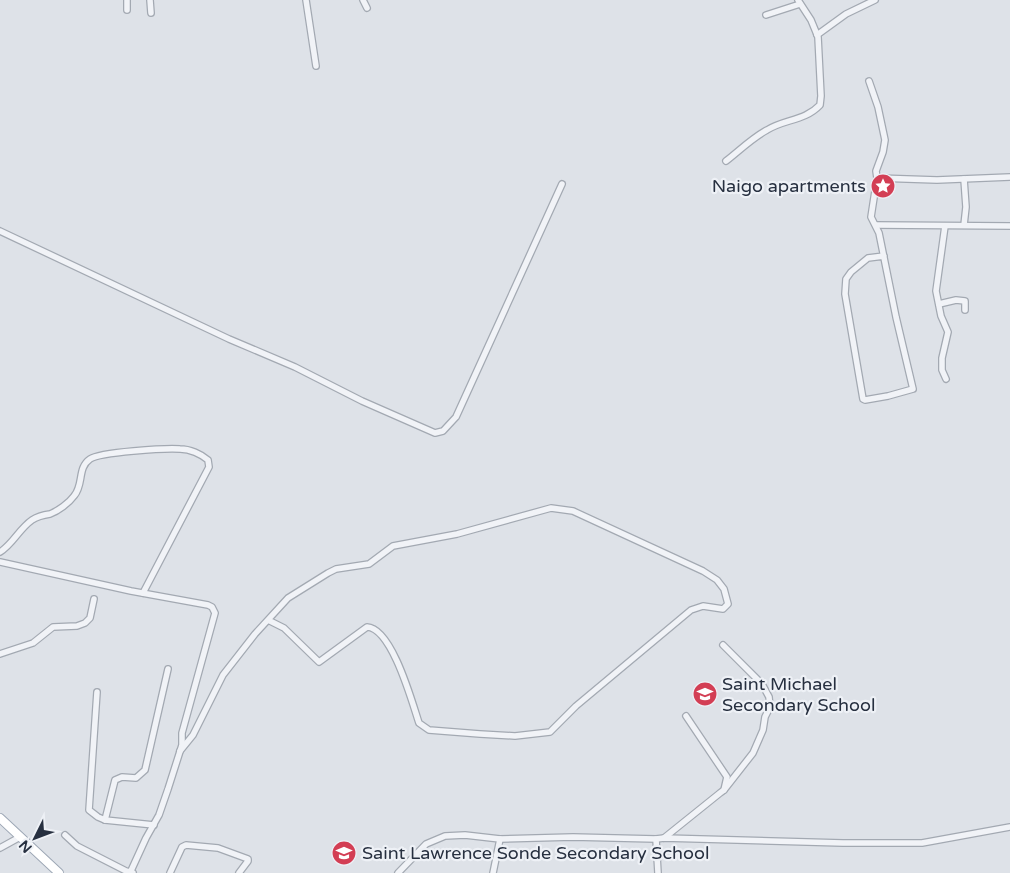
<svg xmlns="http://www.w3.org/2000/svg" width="1010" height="873" viewBox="0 0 1010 873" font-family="'Varela Round',sans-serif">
  <rect width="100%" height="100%" fill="#dee2e8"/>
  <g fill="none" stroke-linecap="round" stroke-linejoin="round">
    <defs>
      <g id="minor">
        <polyline points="127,0 127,10"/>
        <polyline points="150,0 151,13"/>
        <polyline points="306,0 316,66"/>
        <polyline points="363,0 367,8"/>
        <polyline points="766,15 800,4"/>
        <polyline points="817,35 846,14 875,0"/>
        <polyline points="869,81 878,107 885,140 883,152 876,171 877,178 871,217 879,233 896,317 913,389 888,396 865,400 863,399 845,294 846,279 851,272 868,258 884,256"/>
        <path d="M726 161C739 151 752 138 767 130 784 119 805 121 820 105L821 96 818 37 811 20 798 0"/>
        <polyline points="877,178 937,180 1010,177"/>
        <polyline points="964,179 966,207 964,225"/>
        <polyline points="876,225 1010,226"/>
        <polyline points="945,226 936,291 941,316 948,332 942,358 942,370 946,379"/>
        <polyline points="0,231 229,339 295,367 362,401 435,433 443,431 456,417 562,184"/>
        <polyline points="939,304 956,300 965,301 965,310"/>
        <path d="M0 552C13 544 19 529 32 520 38 516 43 515 50 514 58 511 69 503 74 496 84 485 77 468 90 459 100 452 166 448 180 449 190 449 201 454 208 460L209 467 143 593"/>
        <polyline points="0,562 131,591 208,605 212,607 215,613 182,733 182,745 168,789 159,815 146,838 130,873"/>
        <polyline points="723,645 762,684 769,697 770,707 765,717 763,730 753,753 724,790"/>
        <polyline points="0,654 33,643 53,627 77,626 85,623 90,618 94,599"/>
        <polyline points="97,692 89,810 98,817 105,820 154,825"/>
        <path d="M180 751 193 735 223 675 255 634 288 598 328 573 336 569 369 564 393 546 457 534 551 508 573 511 703 571 717 580 724 589 728 604 723 609 703 606 691 610 576 706 550 732 515 736 480 734 429 730 419 723C412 702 392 628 367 627L319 662 284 628 268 620"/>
        <polyline points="105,820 115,780 122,777 136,778 145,770 168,669"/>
        <polyline points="65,835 77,846 126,871 133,873"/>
        <polyline points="664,838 720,793 724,790 727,777 686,716"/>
        <polyline points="656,839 658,873"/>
        <polyline points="0,848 20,837"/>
        <polyline points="170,873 182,847 186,845 218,848 248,859 248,861 239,873"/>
        <polyline points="398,873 426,844 445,836 465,835 500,839 573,837 656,839 664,838 843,843 922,843 1010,827"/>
        <polyline points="493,873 500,839"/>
      </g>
      <polyline id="major" points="0,818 59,873"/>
    </defs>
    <!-- minor casing -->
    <use href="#minor" stroke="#a3a9b2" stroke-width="8"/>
    <!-- major casing -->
    <use href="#major" stroke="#9da7b5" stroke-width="10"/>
    <!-- minor -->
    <use href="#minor" stroke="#f1f3f7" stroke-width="5.5"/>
    <!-- major -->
    <use href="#major" stroke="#fff" stroke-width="8"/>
  </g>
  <!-- icons -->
  <defs>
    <symbol id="sight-disc" viewBox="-11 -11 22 22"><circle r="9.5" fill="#d33e54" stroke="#eef1f6"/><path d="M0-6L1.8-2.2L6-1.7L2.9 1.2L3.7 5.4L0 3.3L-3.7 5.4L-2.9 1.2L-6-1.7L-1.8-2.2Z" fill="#fff"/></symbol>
    <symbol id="school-disc" viewBox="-11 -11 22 22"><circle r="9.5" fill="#d33e54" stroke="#eef1f6"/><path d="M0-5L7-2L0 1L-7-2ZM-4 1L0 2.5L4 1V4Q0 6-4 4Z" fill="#fff"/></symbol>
  </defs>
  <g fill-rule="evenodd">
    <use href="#sight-disc" x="869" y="172" width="28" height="28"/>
    <use href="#school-disc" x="691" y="680" width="28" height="28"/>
    <use href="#school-disc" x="330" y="839" width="28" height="28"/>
  </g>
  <g text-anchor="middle" stroke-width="4.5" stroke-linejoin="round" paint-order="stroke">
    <!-- poi labels -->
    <g font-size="18" fill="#273040" stroke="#eef1f6" text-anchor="start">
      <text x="866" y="192" text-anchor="end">Naigo apartments</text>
      <text x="722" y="690">Saint Michael<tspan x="722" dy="21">Secondary School</tspan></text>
      <text x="362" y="859">Saint Lawrence Sonde Secondary School</text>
    </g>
  </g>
  <!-- north arrow -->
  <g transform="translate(35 838) rotate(228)" stroke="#eef1f6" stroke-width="4" paint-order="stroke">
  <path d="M0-4L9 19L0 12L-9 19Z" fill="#273040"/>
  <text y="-8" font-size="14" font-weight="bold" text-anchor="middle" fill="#273040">N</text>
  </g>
</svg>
